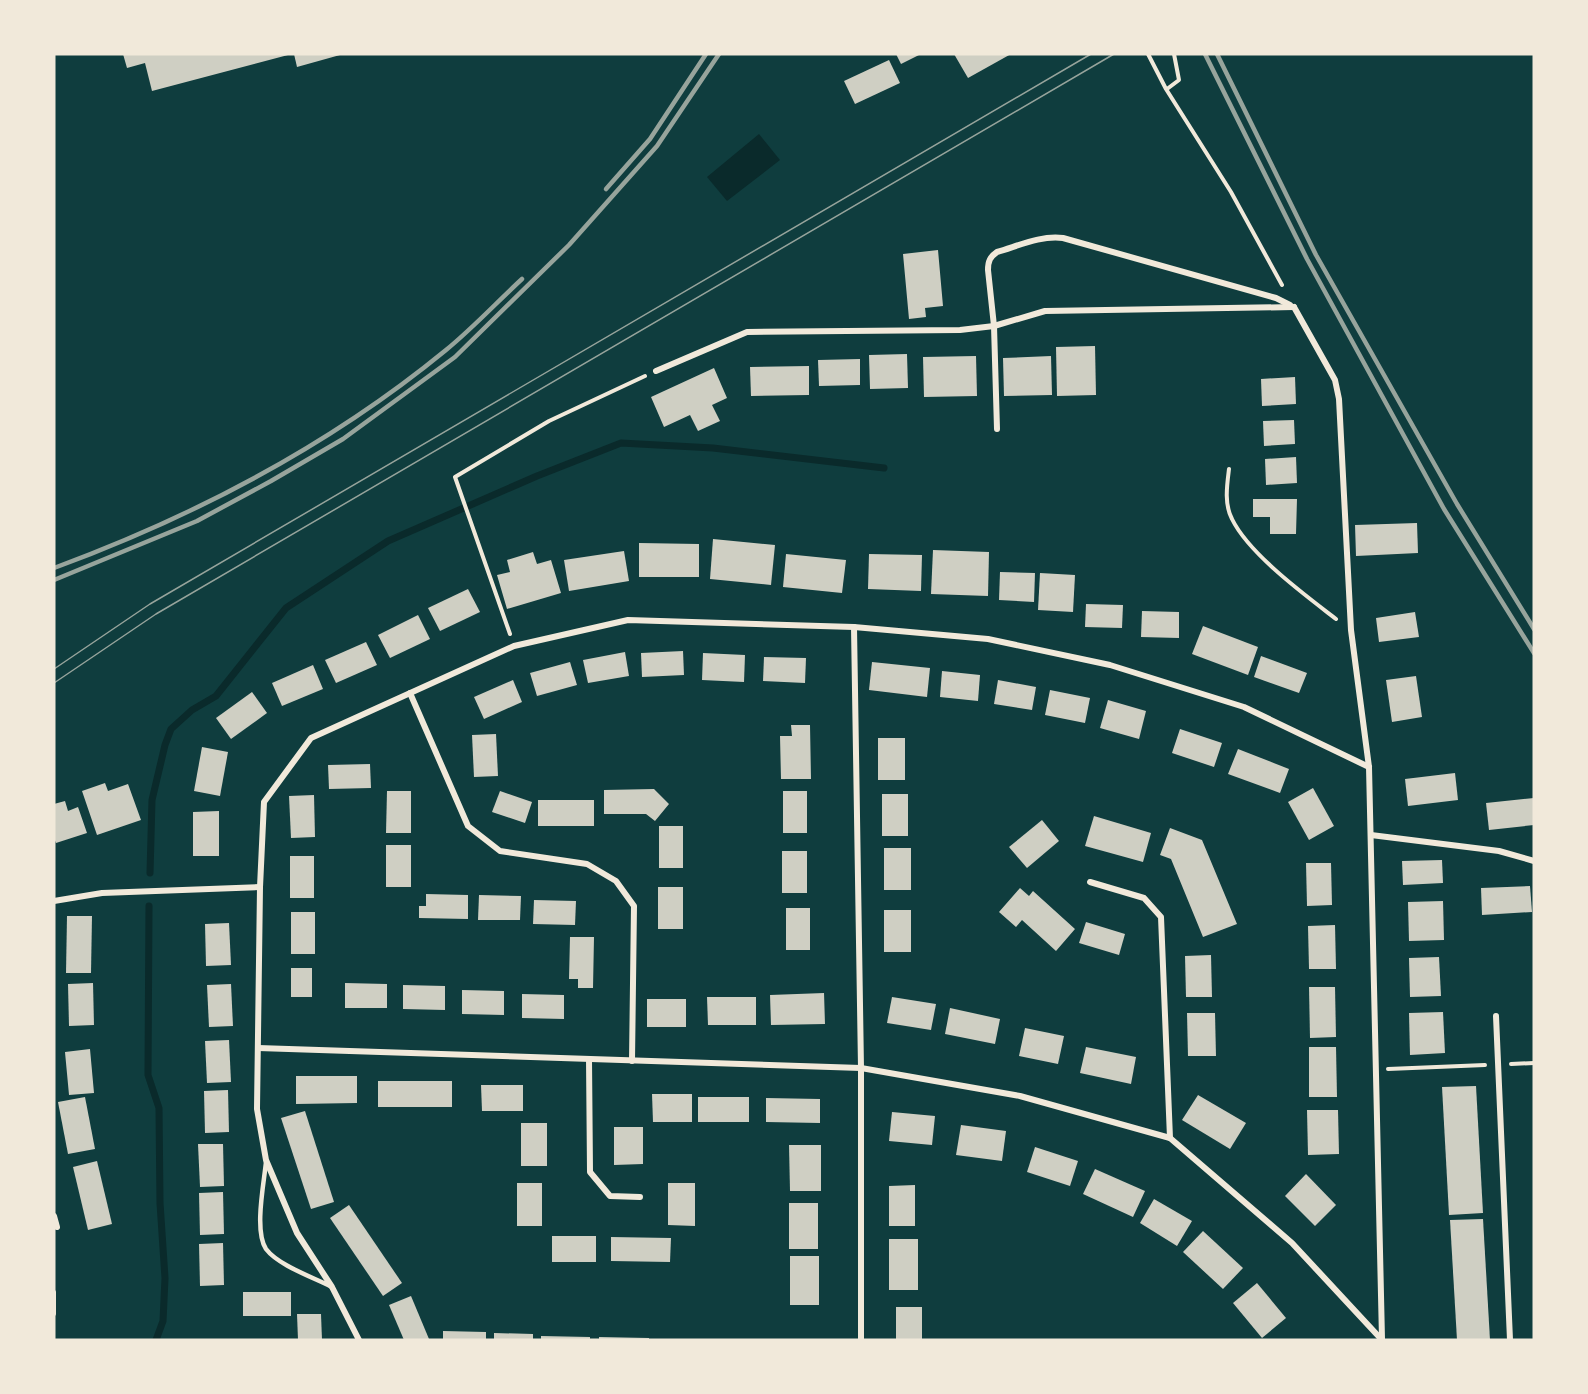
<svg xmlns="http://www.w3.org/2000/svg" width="1588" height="1394" viewBox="0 0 1588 1394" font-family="'PT Sans',sans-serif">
  <rect width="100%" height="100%" fill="#0f3d3e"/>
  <!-- water -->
  <polygon fill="#0a2a2b" points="759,134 780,160 727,201 707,177"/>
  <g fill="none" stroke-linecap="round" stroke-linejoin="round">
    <!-- stream -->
    <g stroke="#0a2a2b" stroke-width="7">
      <polyline points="150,873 152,800 165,745 171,729 192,710 216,696 286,608 388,541 537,476 621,443 713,448 884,468"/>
      <polyline points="149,906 148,1075 159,1108 160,1203 165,1278 163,1321 156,1340"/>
    </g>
  </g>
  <!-- building -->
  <g fill="#cfcfc3">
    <polygon points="123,54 288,54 288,55 152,91 145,63 127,68"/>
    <polygon points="294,54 340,54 340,55 297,67"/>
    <polygon points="896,54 921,54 901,64"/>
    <polygon points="954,54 1011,54 968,78"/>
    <polygon points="889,60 900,83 855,104 844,81"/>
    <polygon points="938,250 943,306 925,308 926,317 909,319 903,254"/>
    <polygon points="1095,346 1096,395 1057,396 1056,347"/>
    <polygon points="907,354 908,388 870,389 869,355"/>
    <polygon points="976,356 977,396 924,397 923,357"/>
    <polygon points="1051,356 1052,395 1004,396 1003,358"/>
    <polygon points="860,359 860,385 819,386 818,360"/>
    <polygon points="809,366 809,395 751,396 750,367"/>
    <polygon points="714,368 727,398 712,405 720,421 698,431 690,415 664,427 651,397"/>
    <polygon points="1295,377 1296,404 1262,406 1261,379"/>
    <polygon points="1294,420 1295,444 1264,446 1263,421"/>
    <polygon points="1296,457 1297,483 1266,485 1265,459"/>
    <polygon points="1253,499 1297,499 1296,534 1270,534 1270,517 1253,517"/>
    <polygon points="1417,523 1418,553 1356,556 1355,525"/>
    <polygon points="713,539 775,545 771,585 710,579"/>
    <polygon points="639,543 699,544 699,577 639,577"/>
    <polygon points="933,550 989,552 988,596 931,594"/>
    <polygon points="624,551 629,581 569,591 564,560"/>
    <polygon points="533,552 537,564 551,560 561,593 507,609 497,575 510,572 507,560"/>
    <polygon points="786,554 846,560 842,593 783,587"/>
    <polygon points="869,554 922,555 921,591 868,589"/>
    <polygon points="1000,572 1035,573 1034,602 999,600"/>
    <polygon points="1040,573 1075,575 1073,612 1038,610"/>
    <polygon points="468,589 480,612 440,631 428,608"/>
    <polygon points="1086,604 1123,605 1122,628 1085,627"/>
    <polygon points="1142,611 1179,612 1179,638 1141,637"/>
    <polygon points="1415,612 1419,637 1379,642 1376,618"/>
    <polygon points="418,615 430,639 390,658 378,635"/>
    <polygon points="1203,626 1258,647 1248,675 1192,654"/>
    <polygon points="366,642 377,665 336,683 325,660"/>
    <polygon points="683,651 684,675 642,677 641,653"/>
    <polygon points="625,652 629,676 588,683 583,660"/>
    <polygon points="703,653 745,655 744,682 702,680"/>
    <polygon points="1261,656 1307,673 1299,693 1254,677"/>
    <polygon points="764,657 806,658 805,683 763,681"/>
    <polygon points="570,662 577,685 537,696 530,673"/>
    <polygon points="872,662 930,668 927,697 869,690"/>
    <polygon points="313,665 323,689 282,706 272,683"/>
    <polygon points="942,671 980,675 978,701 940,697"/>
    <polygon points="1416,676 1422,717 1392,722 1386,680"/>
    <polygon points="513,680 522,702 484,719 474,697"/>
    <polygon points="998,680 1036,687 1032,710 994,704"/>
    <polygon points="1050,690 1090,698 1085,723 1045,715"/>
    <polygon points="252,692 267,713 231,739 216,718"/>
    <polygon points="1108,700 1146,711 1139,739 1100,728"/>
    <polygon points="791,725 810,725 811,779 781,779 780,736 792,736"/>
    <polygon points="1180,729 1222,743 1214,767 1172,753"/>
    <polygon points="496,734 498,776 474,777 472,735"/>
    <rect x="878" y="738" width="27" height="42"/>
    <polygon points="202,747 228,752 220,796 194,791"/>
    <polygon points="1238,749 1289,769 1280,793 1228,774"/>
    <polygon points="370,764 371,788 329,789 328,765"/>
    <polygon points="1455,773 1458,800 1408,806 1405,779"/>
    <polygon points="105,783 108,791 128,784 141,820 97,835 82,791"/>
    <polygon points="1313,788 1334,826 1309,840 1288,802"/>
    <polygon points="654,789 669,804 655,821 646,814 604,814 604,790"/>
    <polygon points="387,791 411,791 411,833 386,833"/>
    <polygon points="500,791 532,802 525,823 492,812"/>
    <rect x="783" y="791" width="24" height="42"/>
    <rect x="882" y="794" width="26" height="42"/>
    <polygon points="314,795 315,837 291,838 289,796"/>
    <polygon points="1534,798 1534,825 1489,830 1486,803"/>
    <rect x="538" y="800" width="56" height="26"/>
    <polygon points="65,801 68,811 78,807 87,833 56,843 54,838 54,804"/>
    <polygon points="219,811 219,856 193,856 193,812"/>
    <polygon points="1094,816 1151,833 1143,862 1085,846"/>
    <polygon points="1042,820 1059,841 1027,868 1009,847"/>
    <rect x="659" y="826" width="24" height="42"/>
    <polygon points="1170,828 1202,840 1237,924 1203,937 1171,859 1160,855"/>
    <rect x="386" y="845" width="25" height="42"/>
    <rect x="884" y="848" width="27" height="42"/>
    <rect x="782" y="851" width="25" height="42"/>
    <rect x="290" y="856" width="24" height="42"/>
    <polygon points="1442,860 1443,883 1403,885 1402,861"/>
    <polygon points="1306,863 1331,863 1332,905 1307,906"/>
    <polygon points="1530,886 1532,912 1482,915 1481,888"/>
    <rect x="658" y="887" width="25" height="42"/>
    <polygon points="1020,888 1029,896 1033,891 1075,929 1056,951 1022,920 1016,927 999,912"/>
    <polygon points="426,894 468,895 468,919 419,918 419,906 426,906"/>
    <polygon points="479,895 521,896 520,920 478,920"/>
    <polygon points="534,900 576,901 575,925 533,924"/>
    <polygon points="1443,901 1444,940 1409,941 1408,902"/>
    <rect x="786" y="908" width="24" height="42"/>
    <rect x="884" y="910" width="27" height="42"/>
    <rect x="291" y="912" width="24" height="42"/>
    <polygon points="67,916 92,916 91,973 66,973"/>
    <polygon points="1086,922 1125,934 1119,955 1079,943"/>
    <polygon points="229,923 231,965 206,966 205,924"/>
    <polygon points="1335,925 1336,969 1309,969 1308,926"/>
    <polygon points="570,937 594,937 593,988 578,988 578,979 569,979"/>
    <polygon points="1211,955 1212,997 1186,997 1185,956"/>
    <polygon points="1439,957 1441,996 1410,997 1409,958"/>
    <rect x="291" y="968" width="21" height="29"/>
    <polygon points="93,983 94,1025 69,1026 68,984"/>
    <polygon points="345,983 387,984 387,1008 345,1008"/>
    <polygon points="231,984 233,1026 209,1027 207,985"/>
    <polygon points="403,985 445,986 445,1010 403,1009"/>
    <polygon points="1309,987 1335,987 1336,1037 1310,1038"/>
    <polygon points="462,990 504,991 504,1015 462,1014"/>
    <polygon points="824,993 825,1024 771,1025 770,995"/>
    <polygon points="522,994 564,995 564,1019 522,1018"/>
    <polygon points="707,997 756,997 756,1025 708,1025"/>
    <polygon points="892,997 936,1004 931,1030 887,1023"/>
    <rect x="647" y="999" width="39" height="28"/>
    <polygon points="950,1008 1000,1019 995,1044 945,1034"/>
    <polygon points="1443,1012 1445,1053 1410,1055 1409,1013"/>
    <polygon points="1187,1013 1215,1013 1216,1056 1188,1056"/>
    <polygon points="1025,1028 1064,1036 1058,1064 1019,1056"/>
    <polygon points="229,1040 231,1082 207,1083 205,1041"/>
    <polygon points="1086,1047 1136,1057 1131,1084 1080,1073"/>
    <polygon points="1309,1047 1336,1047 1337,1097 1309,1097"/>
    <polygon points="90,1049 94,1093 69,1095 65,1052"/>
    <polygon points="296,1076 357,1076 357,1103 296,1104"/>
    <rect x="378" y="1081" width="74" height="26"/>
    <polygon points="481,1085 523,1085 523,1111 482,1111"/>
    <polygon points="1476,1086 1483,1213 1449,1215 1442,1087"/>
    <polygon points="228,1090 229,1132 205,1133 204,1091"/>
    <polygon points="652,1094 692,1094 692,1122 653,1122"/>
    <polygon points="1198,1095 1246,1123 1230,1149 1182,1120"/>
    <polygon points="85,1097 95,1149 68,1154 58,1102"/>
    <rect x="698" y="1097" width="51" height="25"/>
    <polygon points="766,1098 820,1099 820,1123 766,1122"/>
    <polygon points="1307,1110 1338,1110 1339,1154 1308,1155"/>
    <polygon points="305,1111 334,1202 311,1209 281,1118"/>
    <polygon points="892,1112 935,1116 932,1145 889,1141"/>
    <rect x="521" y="1123" width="26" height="43"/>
    <polygon points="961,1125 1006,1131 1002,1161 956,1155"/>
    <polygon points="614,1127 643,1127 643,1164 614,1165"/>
    <polygon points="198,1144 223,1144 224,1186 200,1187"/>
    <polygon points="789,1145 821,1145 821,1191 790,1191"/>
    <polygon points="1035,1147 1078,1161 1070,1186 1027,1172"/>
    <polygon points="97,1161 112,1224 88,1230 73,1167"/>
    <polygon points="1095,1169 1145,1191 1133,1217 1083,1194"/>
    <polygon points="1306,1174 1336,1205 1315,1226 1285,1196"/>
    <rect x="517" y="1183" width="25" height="43"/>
    <polygon points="668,1183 695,1183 695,1226 668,1225"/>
    <polygon points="915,1185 915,1226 889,1226 889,1186"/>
    <polygon points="223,1192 224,1234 200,1235 199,1193"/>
    <polygon points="1154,1199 1192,1221 1177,1246 1140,1223"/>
    <rect x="789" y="1203" width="29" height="46"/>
    <polygon points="349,1205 402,1283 383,1296 330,1218"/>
    <polygon points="1483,1219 1490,1340 1457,1340 1450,1220"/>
    <polygon points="1203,1231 1243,1268 1223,1289 1183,1252"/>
    <rect x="552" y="1236" width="44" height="26"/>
    <polygon points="611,1237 671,1238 670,1262 611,1261"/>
    <rect x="889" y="1239" width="29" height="51"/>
    <polygon points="223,1243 224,1285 200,1286 199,1244"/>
    <rect x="790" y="1256" width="29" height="49"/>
    <polygon points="1257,1283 1286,1318 1262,1338 1233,1303"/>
    <rect x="243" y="1292" width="48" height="24"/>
    <polygon points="411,1296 429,1339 427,1340 404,1340 389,1305"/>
    <rect x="896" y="1307" width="26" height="33"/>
    <polygon points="297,1314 321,1314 322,1340 298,1340"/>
    <polygon points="443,1331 486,1332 486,1340 443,1340"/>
    <polygon points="494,1333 533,1334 533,1340 494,1340"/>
    <polygon points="541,1336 590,1337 590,1340 541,1340"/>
    <polygon points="599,1337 649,1338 649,1340 599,1340"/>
  </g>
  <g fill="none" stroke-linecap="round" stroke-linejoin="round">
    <!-- path -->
    <g stroke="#f1e9da" stroke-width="4">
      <polyline points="1148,54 1166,89 1231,192 1282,285"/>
      <polyline points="1167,89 1179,80 1174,54"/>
      <path d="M1229 469C1227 485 1224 504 1232 519 1249 554 1305 595 1336 619"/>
      <polyline points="510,634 455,477 549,421 645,376"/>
      <polyline points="1511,1064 1534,1063"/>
      <polyline points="1388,1069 1485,1065"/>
      <polyline points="54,1292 54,1314"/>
    </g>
    <!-- service -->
    <path stroke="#f1e9da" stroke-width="4.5" d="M266 1162C264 1183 254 1231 266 1249 278 1265 312 1277 330 1286"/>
    <!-- minor -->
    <g stroke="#f1e9da" stroke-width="6">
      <polyline points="1294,307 1335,380 1339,399 1351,630 1369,767 1382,1339"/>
      <polyline points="656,371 747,332 960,330 994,326 1045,311 1294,307"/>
      <path d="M997 429 994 326 988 270C988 261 990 257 997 252 1018 246 1041 235 1063 238L1276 298 1290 305"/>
      <polyline points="854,627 861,1068 861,1340"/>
      <polyline points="410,693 468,826 500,851 587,864 616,881 634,906 632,1061"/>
      <polyline points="1371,835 1499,851 1534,861"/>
      <polyline points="1090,882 1144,898 1161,917 1170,1138"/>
      <polyline points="54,901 102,893 260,887"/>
      <polyline points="1496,1016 1510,1340"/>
      <polyline points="258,1048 861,1068 1020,1096 1170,1138 1292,1243 1382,1340"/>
      <polyline points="589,1059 590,1172 610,1196 640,1197"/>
      <polyline points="54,1216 57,1227"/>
      <polyline points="359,1340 332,1287 297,1233 266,1160 257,1109 260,887 264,802 311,738 514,646 628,620 854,627 988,639 1110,665 1244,707 1369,767"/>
    </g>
    <!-- tram -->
    <g stroke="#97a49c" stroke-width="1.5">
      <polyline points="54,669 150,604 1091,54"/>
      <polyline points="54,683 156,614 1114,54"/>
    </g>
    <!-- rail -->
    <g stroke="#97a49c" stroke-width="4.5">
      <polyline points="1205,54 1307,259 1444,509 1534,653"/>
      <polyline points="1217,54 1316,255 1457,504 1534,629"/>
      <polyline points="606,189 650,139 706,54"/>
      <path d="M54 568C195 516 329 446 446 350 473 328 497 302 522 279"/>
      <polyline points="54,580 197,521 271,481 343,439 455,357 569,245 657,146 719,54"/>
    </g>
  </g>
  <!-- border -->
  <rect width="1588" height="1394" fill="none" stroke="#f1e9da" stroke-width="111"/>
</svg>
